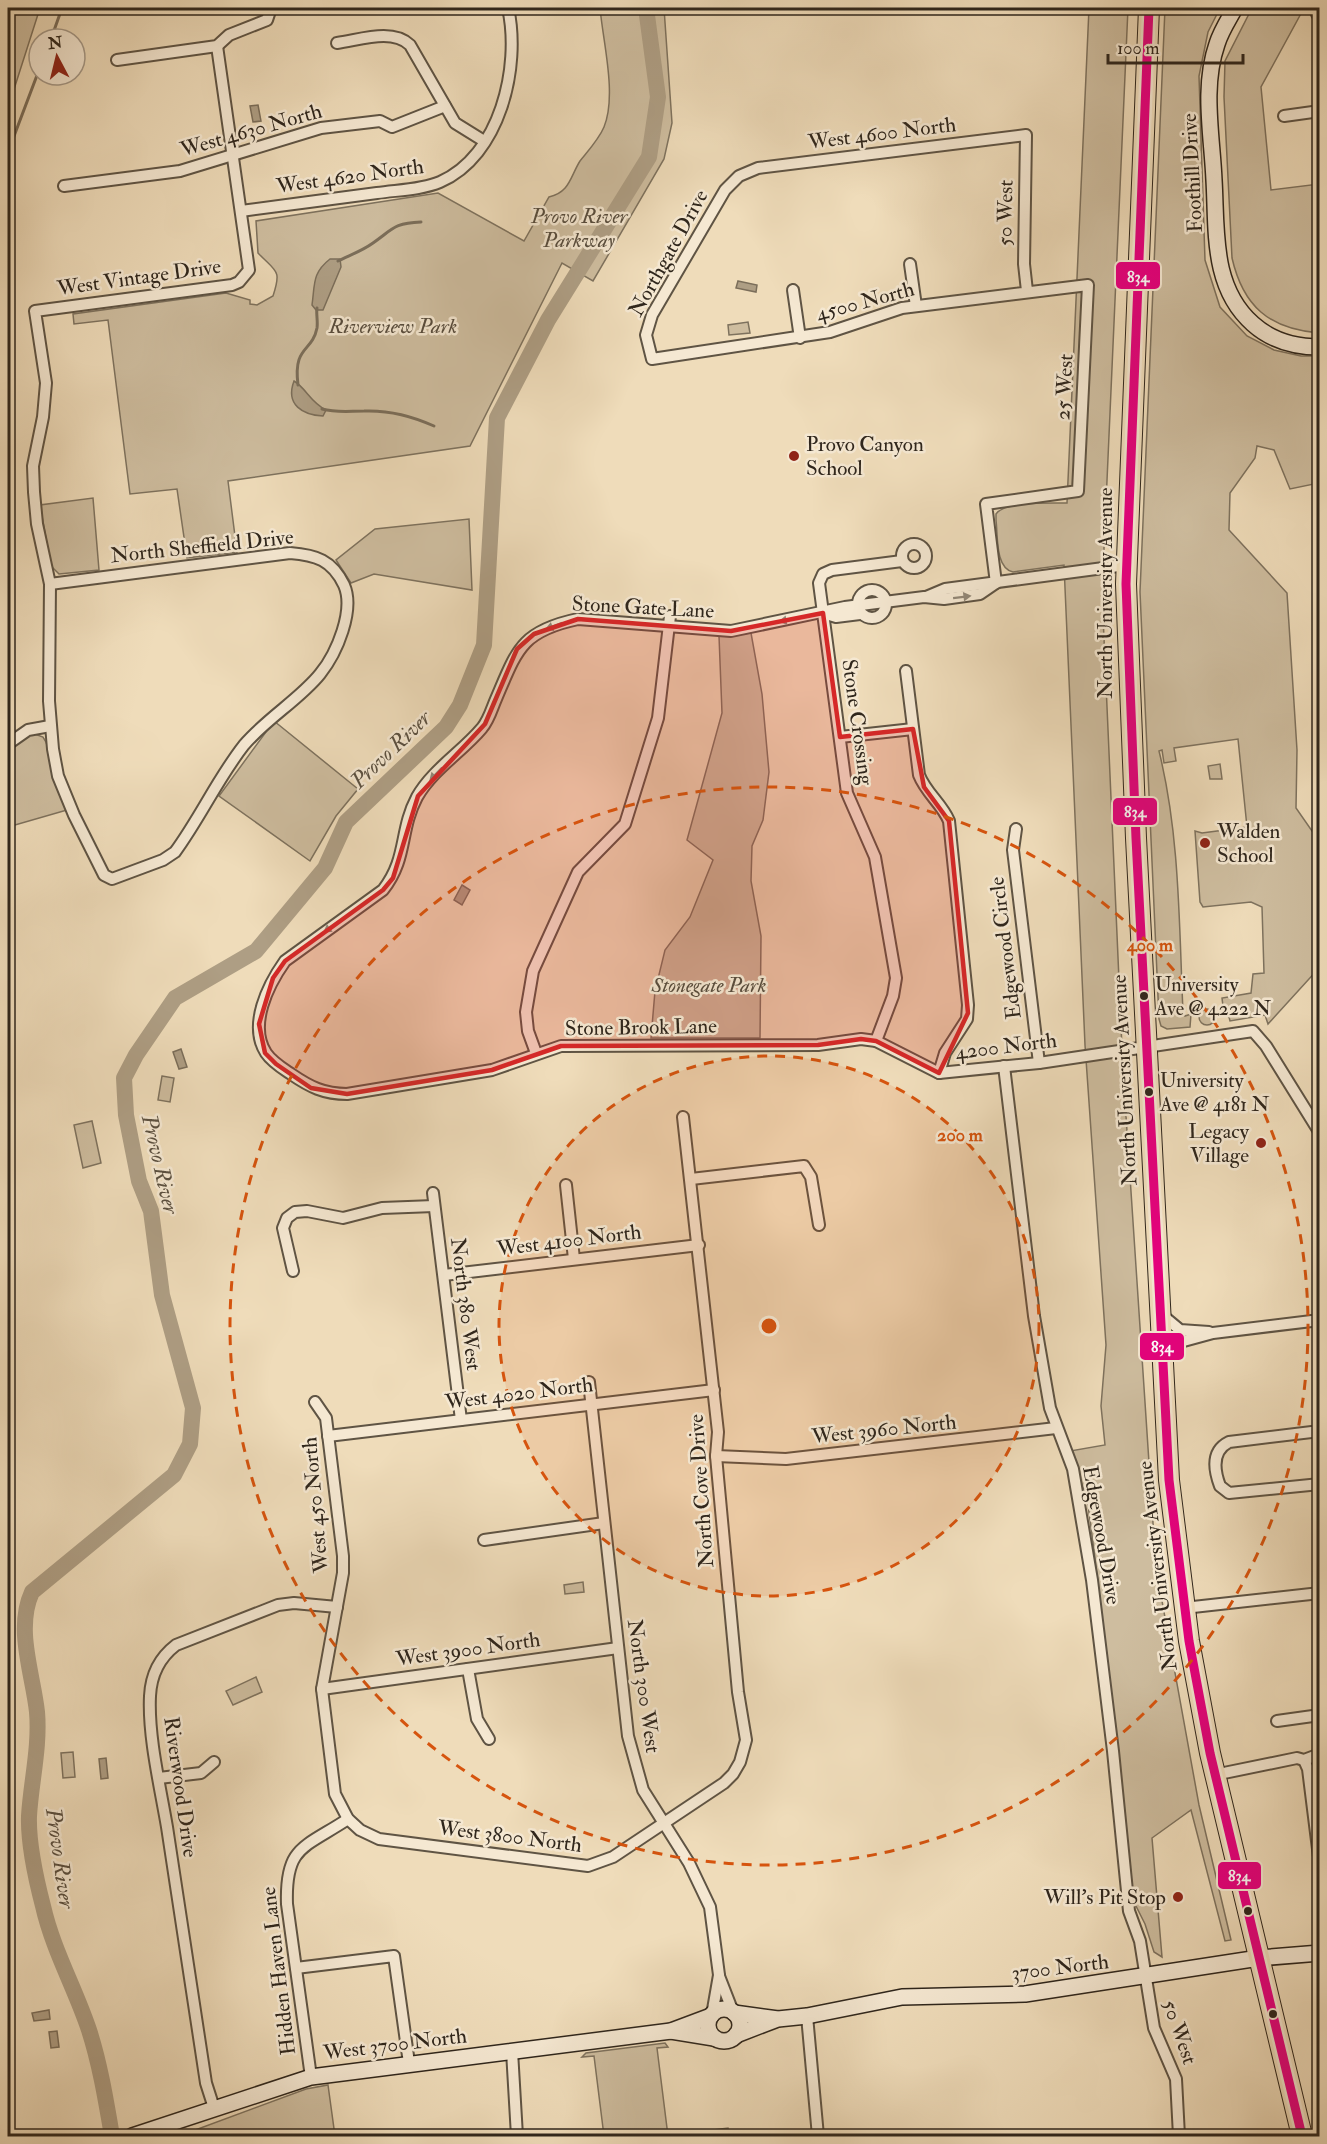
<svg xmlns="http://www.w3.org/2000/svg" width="1327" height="2144" viewBox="0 0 1327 2144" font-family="'IM FELL Double Pica',serif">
  <rect width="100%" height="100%" fill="#efdcba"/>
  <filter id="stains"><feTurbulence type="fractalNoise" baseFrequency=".00333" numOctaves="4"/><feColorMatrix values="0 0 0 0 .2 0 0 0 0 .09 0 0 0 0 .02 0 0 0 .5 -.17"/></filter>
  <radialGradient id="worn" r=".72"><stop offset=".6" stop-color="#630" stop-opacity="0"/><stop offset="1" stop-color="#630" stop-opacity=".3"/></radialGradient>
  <!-- green -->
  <g fill="#cebd9f" stroke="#7e725e" stroke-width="1.5">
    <polygon points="8,8 40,8 8,108"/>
    <path d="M600 8H664L672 123 664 159 593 281 562 263 470 446 228 481 237 552 187 558 177 489 130 494 108 320 74 324 73 314 226 293 250 300V304L257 305 273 296C282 269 276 272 258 253L256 221 438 193 524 241 549 197C570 192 570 177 580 161 588 151 599 139 604 127 617 95 603 42 600 8Z"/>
    <path d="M1089 8H1128L1102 593 1123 1071 1156 1568 1199 1805 1231 1940 1225 1941 1191 1810 1152 1838 1162 1957 1154 1952 1145 1924 1128 1890 1126 1829 1094 1550 1087 1498 1070 1451 1105 1445 1101 1406 1106 1345 1085 1045 1064 565 1013 572C995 568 998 536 996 520V514C1005 501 1051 503 1067 503Z"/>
    <path d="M1165 8H1220L1208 32 1199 76 1205 260 1220 307 1247 336 1274 350 1301 356H1319V483L1290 489 1274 450 1257 446 1255 458 1230 493 1229 530 1287 593 1297 750 1296 808 1319 841V968L1268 1024 1265 1015 1230 1021 1229 1017 1224 1014 1222 998 1251 993 1253 974 1264 973 1262 907 1251 902 1203 907 1200 902 1195 831 1202 833 1247 827 1238 739 1174 748 1176 761 1164 763 1162 750 1159 751C1180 836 1179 925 1183 1012L1185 1016 1191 1014 1190 1027 1167 1029 1161 1026 1159 1019 1140 592Z"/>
    <path d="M1252 8H1304L1261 87 1271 190 1319 184V333C1269 329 1243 306 1232 258L1224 97 1225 61Z"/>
    <polygon points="748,322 750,333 729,335 728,325"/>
    <polygon points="93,498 99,570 59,574 51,566 40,505"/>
    <polygon points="469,519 472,590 374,574 351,583 336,560 375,529"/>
    <polygon points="751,633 762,694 769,772 763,820 752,846 751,881 761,936 760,1038 651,1038 655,991 665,950 690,917 713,860 687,840 722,713 719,636"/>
    <polygon points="274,721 358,789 336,816 310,861 219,796"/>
    <polygon points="32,733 43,737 46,742 67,810 8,827 8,749"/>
    <polygon points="1220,764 1222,779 1210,779 1208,766"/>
    <circle cx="1207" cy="1017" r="8"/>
    <polygon points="162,1076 174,1078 170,1102 158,1100"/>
    <polygon points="92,1121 101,1163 83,1168 74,1125"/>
    <polygon points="583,1582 584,1592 565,1594 564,1585"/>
    <polygon points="256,1677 262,1692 233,1705 226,1691"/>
    <polygon points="73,1752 75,1777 63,1778 61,1753"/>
    <polygon points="665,2043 668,2047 657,2048 668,2136 604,2136 594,2056 582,2057 586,2053"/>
    <polygon points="328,2085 335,2136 179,2136 306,2089"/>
    <polygon points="728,2128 729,2136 705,2136 705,2131"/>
  </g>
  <!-- water -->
  <g fill="#ae9e84" stroke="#7b6e5a" stroke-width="1.5">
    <polygon points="258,105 261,121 253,122 250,106"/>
    <path d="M330 259H340L341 267 323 310H316L312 305C315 284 312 273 330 259Z"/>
    <polygon points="738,281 757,285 756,292 736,288"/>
    <path d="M294 381C306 388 310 402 326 410L323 416C303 415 285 405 294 381Z"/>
    <polygon points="462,885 470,890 462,905 454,900"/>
    <polygon points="181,1049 187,1067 179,1069 173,1052"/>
    <polygon points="106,1758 108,1778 101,1779 99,1759"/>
    <polygon points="49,2010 50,2019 34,2021 32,2013"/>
    <polygon points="57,2031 59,2047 51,2048 49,2032"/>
  </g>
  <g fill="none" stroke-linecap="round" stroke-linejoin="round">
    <!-- stream -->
    <g stroke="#7b6e5a" stroke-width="3">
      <polyline points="51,39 62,8"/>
      <polyline points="8,152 39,70"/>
      <path d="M338 261C350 255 362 251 373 243 393 229 394 223 421 222"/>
      <path d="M298 385C293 345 312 353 317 328 318 321 316 314 317 308"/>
      <path d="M322 409C337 413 349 411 364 411 388 410 412 416 434 426"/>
    </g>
    <!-- river -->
    <path stroke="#ae9e84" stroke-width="16" d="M112 2136C106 2101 100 2064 89 2030 75 1988 53 1950 43 1906 36 1879 28 1845 29 1816 31 1782 40 1747 37 1712 33 1674 15 1629 32 1592L174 1475 190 1444 193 1408 162 1295 151 1211 139 1181 126 1115 124 1078 136 1055 175 998 256 951 325 868 346 822 446 727 460 705 484 645 497 418 548 320 649 157 658 97 646 8"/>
    <defs>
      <g id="street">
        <polyline points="1317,14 1320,13"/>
        <path d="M337 43C360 40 392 28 410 45L455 123 484 141"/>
        <polyline points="117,60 217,46 229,35 267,20 271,8"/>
        <polyline points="1284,116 1320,111"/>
        <polyline points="64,186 180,171 321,128 380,121 392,127 445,106"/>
        <path d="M241 211C286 205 332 199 377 193 397 190 421 190 440 182 500 156 521 67 508 8"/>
        <polyline points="910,264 916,306"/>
        <polyline points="793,290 800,338"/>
        <circle cx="914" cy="556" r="12"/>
        <path d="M996 583 980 594 944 599 924 597 845 607 731 631 578 619C521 631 517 650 496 699 492 708 489 720 482 728 462 752 433 769 417 797 399 831 408 858 383 890L285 961C268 985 248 1025 266 1053 272 1062 282 1068 291 1074 310 1087 324 1094 347 1094L492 1070 561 1046 818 1045 861 1039 876 1041 939 1073 1039 1063 1253 1031 1266 1046 1320 1133"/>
        <polyline points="996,583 986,504 1078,491 1088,285 902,308 830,332 652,359 646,335 652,315 725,190 739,176 758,168 1026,135 1024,264 1027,291"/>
        <path d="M50 584 290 553C316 555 332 560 344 585 355 610 337 653 320 674 300 699 267 718 244 745 218 778 200 818 175 852L163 860 112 879 104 875 74 815 58 776 53 749 49 701 50 584 37 524 34 492 33 466 43 417 46 383 35 311 232 285 239 282 249 270 217 46"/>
        <circle cx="872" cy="604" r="14"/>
        <polyline points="926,597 945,589 1126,565"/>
        <polyline points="826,614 836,617 860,614"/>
        <path d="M906 671 919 775C926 793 942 804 949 821L968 1005 967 1019 945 1053 939 1073"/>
        <polyline points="840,737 913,729"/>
        <polyline points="8,744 28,730 50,726"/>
        <polyline points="1016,829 1013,850 1039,1063"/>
        <polyline points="876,1041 893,996 896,978 875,857 847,793 819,583 823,574 832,570 902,561"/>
        <polyline points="536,1053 528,1031 526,1012 533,971 578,872 625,824 658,718 670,616"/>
        <polyline points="1004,1066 1034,1316 1050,1408 1073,1469 1092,1580 1113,1751 1129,1911 1140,1941 1154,2028 1176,2079 1179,2136"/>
        <polyline points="691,1179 804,1166 811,1177 819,1225"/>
        <polyline points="566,1185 574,1259"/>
        <polyline points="433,1193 461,1420"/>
        <polyline points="293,1271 283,1228 287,1218 295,1212 307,1211 343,1218 382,1208 434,1206"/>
        <polyline points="444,1275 699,1245"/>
        <polyline points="1162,1315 1180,1330 1209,1332"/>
        <polyline points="1164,1358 1180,1342 1213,1333 1320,1320"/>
        <polyline points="589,1382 628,1736 643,1790 689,1863 710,1907 719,1975 712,2015"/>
        <polyline points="315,1402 326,1418 343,1556 343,1573 322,1689 335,1794 348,1819 360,1830 379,1839 588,1866 613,1857 724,1783 733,1774 740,1762 746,1740 738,1692 716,1456 718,1432 683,1117"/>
        <path d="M1320 1431 1229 1442C1211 1451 1214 1470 1220 1486L1229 1493 1320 1484"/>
        <polyline points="328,1436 714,1390"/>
        <polyline points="716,1456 786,1459 1056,1428"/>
        <polyline points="484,1540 604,1523"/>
        <polyline points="1184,1608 1320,1593"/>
        <polyline points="468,1669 477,1719 489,1739"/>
        <polyline points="322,1689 618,1648"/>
        <polyline points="1277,1721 1320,1715"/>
        <polyline points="1304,1760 1308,1769 1320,1865"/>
        <polyline points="1214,1775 1297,1758 1304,1760 1320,1754"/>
        <polyline points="159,1778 201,1773 214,1762"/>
        <polyline points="296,1968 394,1956 409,2063"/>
        <polyline points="719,1976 733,2012"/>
        <polyline points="807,2016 818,2136"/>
        <polyline points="512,2051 517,2136"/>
        <path d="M311 2077 287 1904C285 1846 304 1848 348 1819"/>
        <path d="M214 2108 206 2083C193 1998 180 1912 167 1827 160 1786 148 1736 150 1696 151 1675 159 1658 176 1645L278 1605 294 1603 337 1607"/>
      </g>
      <g id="secondary">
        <path d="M1235 8C1229 19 1221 31 1217 44 1202 87 1212 135 1214 180 1217 230 1211 287 1253 324 1272 341 1294 347 1320 347"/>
        <circle cx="724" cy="2025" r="16"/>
        <polyline points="734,2013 778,2019 807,2016 902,1997 1025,1994 1259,1958 1320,1953"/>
        <polyline points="671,2031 714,2038"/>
        <polyline points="736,2035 775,2020"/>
        <polyline points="132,2136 311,2077 671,2031 711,2016"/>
      </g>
      <polyline id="highway" points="1149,8 1126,584 1136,838 1169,1480 1189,1641 1210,1753 1302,2136"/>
    </defs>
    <!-- street casing -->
    <use href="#street" stroke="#5f5444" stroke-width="14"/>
    <!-- secondary casing -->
    <use href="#secondary" stroke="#2f261c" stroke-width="18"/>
    <!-- highway casing -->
    <use href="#highway" stroke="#2f261c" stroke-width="22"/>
    <!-- street -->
    <use href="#street" stroke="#f5e8d2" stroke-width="10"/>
    <!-- secondary -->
    <use href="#secondary" stroke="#f5e8d2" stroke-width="15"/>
    <!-- highway -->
    <use href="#highway" stroke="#efdcba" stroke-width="20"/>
    <defs>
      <polyline id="bus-1" points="1149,8 1126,584 1136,838 1169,1480 1189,1641 1210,1753 1302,2136"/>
    </defs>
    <!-- bus-1 casing -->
    <use href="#bus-1" stroke="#f5e8d2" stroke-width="14"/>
    <!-- bus-1 -->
    <use href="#bus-1" stroke="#e5007d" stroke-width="9"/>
  </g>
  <!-- one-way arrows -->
  <defs><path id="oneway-solid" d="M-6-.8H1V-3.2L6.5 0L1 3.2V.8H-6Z" transform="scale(1.5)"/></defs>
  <g fill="#928777">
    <use href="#oneway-solid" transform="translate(962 597) rotate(-7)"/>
    <use href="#oneway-solid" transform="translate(788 620) rotate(169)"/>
    <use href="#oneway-solid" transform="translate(554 626) rotate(159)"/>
    <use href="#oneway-solid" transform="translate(436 774) rotate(134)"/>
    <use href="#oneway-solid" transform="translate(331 927) rotate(144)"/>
  </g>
  <!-- marked area -->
  <path fill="#d62828" fill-opacity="0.2" stroke="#d62828" stroke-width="4.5" stroke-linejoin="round" d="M823 613 840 737 913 729 924 787 949 821 968 1013 939 1073 876 1041 861 1039 818 1045 561 1046 492 1070 347 1094 311 1088 276 1064 265 1053 259 1024 273 978 285 961 383 890 393 878 418 796 485 724 517 649 534 634 578 619 731 631Z"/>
  <!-- distance rings -->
  <circle cx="769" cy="1326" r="270" fill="#d6540e" fill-opacity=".12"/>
  <g fill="none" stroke="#d6540e" stroke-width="3" stroke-dasharray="10 8">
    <circle cx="769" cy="1326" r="270"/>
    <circle cx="769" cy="1326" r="539"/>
  </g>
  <!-- markers -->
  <g fill="#8f2418" stroke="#f5e8d2" stroke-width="2">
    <circle cx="794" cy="456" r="6"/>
    <circle cx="1205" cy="843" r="6"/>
    <circle cx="1261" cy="1143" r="6"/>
    <circle cx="1178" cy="1897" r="6"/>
  </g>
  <g fill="#2f261c" stroke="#f5e8d2" stroke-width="2">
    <circle cx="1144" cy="996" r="5"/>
    <circle cx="1149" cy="1092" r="5"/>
    <circle cx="1248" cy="1911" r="5"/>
    <circle cx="1273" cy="2014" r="5"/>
  </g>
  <g text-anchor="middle" stroke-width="5" stroke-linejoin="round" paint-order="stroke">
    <!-- bus labels -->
    <g font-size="20" fill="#2f261c" stroke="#f5e8d2" text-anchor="start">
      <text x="1155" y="991">University<tspan x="1155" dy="24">Ave @ 4222 N</tspan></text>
      <text x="1160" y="1087">University<tspan x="1160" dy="24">Ave @ 4181 N</tspan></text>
    </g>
    <!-- street labels -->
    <g font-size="21" fill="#2f261c" stroke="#f5e8d2">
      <text transform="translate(251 130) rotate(-16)" y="7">West 4630 North</text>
      <text transform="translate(882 133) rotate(-7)" y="7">West 4600 North</text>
      <text transform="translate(1192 173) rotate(-93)" y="7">Foothill Drive</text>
      <text transform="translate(350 176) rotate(-8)" y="7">West 4620 North</text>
      <text transform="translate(1005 213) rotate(-89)" y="7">50 West</text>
      <text transform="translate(668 253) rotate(-61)" y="7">Northgate Drive</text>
      <text transform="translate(139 277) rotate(-8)" y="7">West Vintage Drive</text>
      <text transform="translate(865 301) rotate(-15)" y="7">4500 North</text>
      <text transform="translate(1064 387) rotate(-87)" y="7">25 West</text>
      <text transform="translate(202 546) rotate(-6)" y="7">North Sheffield Drive</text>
      <text transform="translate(1105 593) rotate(-90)" y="7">North University Avenue</text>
      <text transform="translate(643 607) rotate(3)" y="7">Stone Gate Lane</text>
      <text transform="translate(858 722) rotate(82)" y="7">Stone Crossing</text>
      <text transform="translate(1005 948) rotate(-97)" y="7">Edgewood Circle</text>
      <text transform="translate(641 1027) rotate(-1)" y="7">Stone Brook Lane</text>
      <text transform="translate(1006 1046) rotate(-7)" y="7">4200 North</text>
      <text transform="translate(1124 1080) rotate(-93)" y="7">North University Avenue</text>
      <text transform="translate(569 1240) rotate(-7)" y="7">West 4100 North</text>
      <text transform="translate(466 1304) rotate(83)" y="7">North 380 West</text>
      <text transform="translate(519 1393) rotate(-7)" y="7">West 4020 North</text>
      <text transform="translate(884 1429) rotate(-6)" y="7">West 3960 North</text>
      <text transform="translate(701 1491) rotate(-94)" y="7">North Cove Drive</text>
      <text transform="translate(315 1505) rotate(-95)" y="7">West 450 North</text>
      <text transform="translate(1102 1535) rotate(80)" y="7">Edgewood Drive</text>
      <text transform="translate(1157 1566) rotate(-97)" y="7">North University Avenue</text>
      <text transform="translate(468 1649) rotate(-8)" y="7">West 3900 North</text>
      <text transform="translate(644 1686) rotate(82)" y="7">North 300 West</text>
      <text transform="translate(181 1787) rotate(82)" y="7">Riverwood Drive</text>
      <text transform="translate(510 1836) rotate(7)" y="7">West 3800 North</text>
      <text transform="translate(1060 1967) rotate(-7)" y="7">3700 North</text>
      <text transform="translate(278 1971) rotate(-97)" y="7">Hidden Haven Lane</text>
      <text transform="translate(1180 2032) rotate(71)" y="7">50 West</text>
      <text transform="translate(395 2044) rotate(-7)" y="7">West 3700 North</text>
    </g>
    <!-- park labels -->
    <g font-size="21" font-style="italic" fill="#574c3d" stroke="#f5e8d2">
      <text x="579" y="223">Provo River<tspan x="579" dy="24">Parkway</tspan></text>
      <text x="393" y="333">Riverview Park</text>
      <text x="709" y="992">Stonegate Park</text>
    </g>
    <!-- poi labels -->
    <g font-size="21" fill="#2f261c" stroke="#f5e8d2" text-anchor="start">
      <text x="806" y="451">Provo Canyon<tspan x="806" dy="24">School</tspan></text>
      <text x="1217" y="838">Walden<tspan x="1217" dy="24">School</tspan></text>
      <text x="1249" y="1138" text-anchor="end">Legacy<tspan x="1249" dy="24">Village</tspan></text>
      <text x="1166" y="1904" text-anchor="end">Will's Pit Stop</text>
    </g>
    <!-- water labels -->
    <g font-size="22" font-style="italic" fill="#5b5040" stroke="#f5e8d2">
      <text transform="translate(390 749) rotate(-44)" y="8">Provo River</text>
      <text transform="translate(161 1164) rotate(77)" y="8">Provo River</text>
      <text transform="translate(61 1858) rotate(82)" y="8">Provo River</text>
    </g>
  </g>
  <circle cx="769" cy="1326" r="9" fill="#d6540e" stroke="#f5e8d2" stroke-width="3"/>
  <g font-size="18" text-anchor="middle" font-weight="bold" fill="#d6540e" stroke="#f5e8d2" stroke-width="5" stroke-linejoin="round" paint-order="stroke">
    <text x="1150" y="951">400 m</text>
    <text x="960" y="1141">200 m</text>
  </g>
  <g stroke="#f5e8d2" stroke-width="2">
    <rect x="1115" y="261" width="46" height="29" rx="6" fill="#e5007d"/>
    <rect x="1112" y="797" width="46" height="29" rx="6" fill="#e5007d"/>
    <rect x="1139" y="1332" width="46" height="29" rx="6" fill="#e5007d"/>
    <rect x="1217" y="1861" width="45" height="29" rx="6" fill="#e5007d"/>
  </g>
  <g font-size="16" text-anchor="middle" font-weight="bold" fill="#fff">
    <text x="1138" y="282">834</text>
    <text x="1135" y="817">834</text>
    <text x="1162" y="1352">834</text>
    <text x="1239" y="1881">834</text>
  </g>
  <!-- margin -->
  <rect width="1327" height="2144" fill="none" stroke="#efdcba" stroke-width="30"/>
  <rect x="9" y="9" width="1309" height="2126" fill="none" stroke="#2f261c" stroke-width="3"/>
  <rect x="15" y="15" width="1297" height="2114" fill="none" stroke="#2f261c" stroke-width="1.5"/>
  <!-- north arrow -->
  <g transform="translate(57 57) rotate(353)"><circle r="28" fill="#f5e8d2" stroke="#a69a89" stroke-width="1.5"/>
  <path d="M0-4.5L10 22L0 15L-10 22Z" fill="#8f2418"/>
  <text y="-9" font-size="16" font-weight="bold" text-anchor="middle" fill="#2f261c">N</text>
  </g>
  <!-- scale -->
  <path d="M1108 54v9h135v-9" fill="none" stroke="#2f261c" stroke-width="3"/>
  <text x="1117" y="54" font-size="18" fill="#2f261c" stroke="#f5e8d2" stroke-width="4.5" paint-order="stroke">100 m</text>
  <rect width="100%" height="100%" filter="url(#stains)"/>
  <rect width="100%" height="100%" fill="url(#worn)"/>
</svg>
